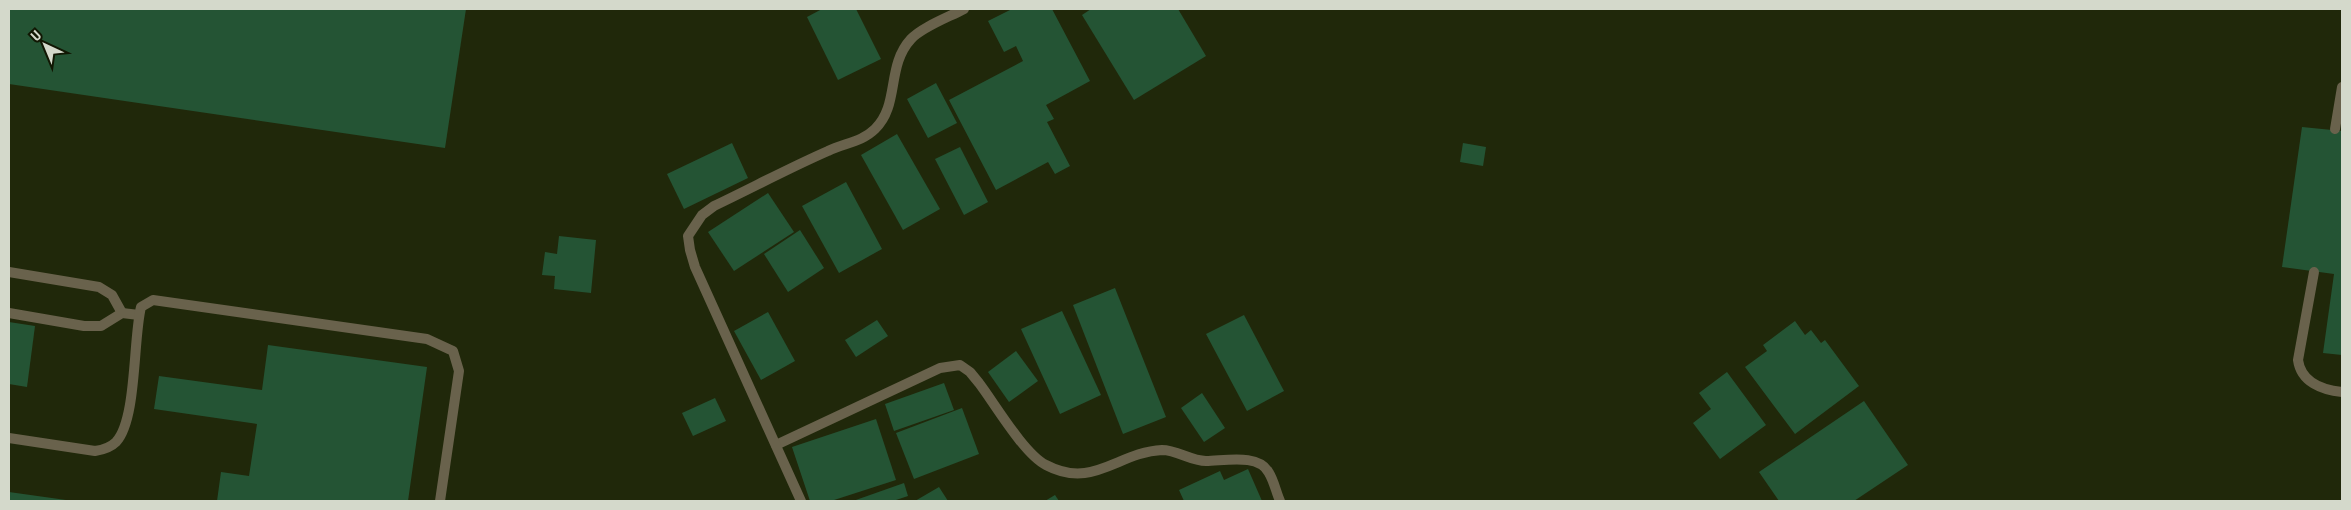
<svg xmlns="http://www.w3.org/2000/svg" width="2351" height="510" viewBox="0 0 2351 510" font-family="'Roboto Condensed',sans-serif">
  <rect width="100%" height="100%" fill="#1a210a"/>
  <!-- built -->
  <rect fill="#20280a" x="9" y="9" width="2333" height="492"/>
  <!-- building -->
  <g fill="#245434">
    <polygon points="9,9 466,9 445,148 9,84"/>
    <polygon points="822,9 856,9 881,59 838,80 807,17"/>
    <polygon points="1012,9 1052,9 1090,81 1046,105 1054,119 1047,122 1070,166 1055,174 1048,162 996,190 949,100 1023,61 1016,46 1004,52 988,21"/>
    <polygon points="1091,9 1178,9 1206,56 1134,100 1082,15"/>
    <polygon points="936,83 957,123 928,138 907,99"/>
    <polygon points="2302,127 2342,131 2342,355 2323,353 2334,274 2282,267"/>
    <polygon points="897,134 940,209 903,230 861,155"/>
    <polygon points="732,143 748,178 684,209 667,174"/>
    <polygon points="1463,143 1486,147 1483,166 1460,162"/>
    <polygon points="960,147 988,202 964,215 935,159"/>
    <polygon points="846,182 882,249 839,273 802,206"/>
    <polygon points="768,193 794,232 734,271 708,232"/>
    <polygon points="800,230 824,268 788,292 764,254"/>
    <polygon points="559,236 596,240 591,293 554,289 555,276 542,275 545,252 557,254"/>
    <polygon points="1115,288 1166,417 1123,434 1073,305"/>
    <polygon points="1062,311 1101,395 1060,414 1021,329"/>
    <polygon points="768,312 795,361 761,380 734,331"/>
    <polygon points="1244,315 1284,391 1247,411 1206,334"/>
    <polygon points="877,320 888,336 856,357 845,340"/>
    <polygon points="1795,321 1805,335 1811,330 1821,343 1825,340 1859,386 1795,434 1745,367 1767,351 1763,345"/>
    <polygon points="9,322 35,326 27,387 9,384"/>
    <polygon points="268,345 427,367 408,501 217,501 221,472 249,476 257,424 154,409 159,376 262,390"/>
    <polygon points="1016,351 1038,381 1009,402 988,372"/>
    <polygon points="1727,372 1766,425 1720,459 1693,423 1711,409 1699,393"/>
    <polygon points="944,383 954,410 894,431 885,404"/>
    <polygon points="1202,393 1225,428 1204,442 1181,408"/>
    <polygon points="715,398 726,421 693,436 682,413"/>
    <polygon points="1864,401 1908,465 1854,501 1779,501 1759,472"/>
    <polygon points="962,408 979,454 914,479 896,433"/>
    <polygon points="876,419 896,480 831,501 810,501 792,447"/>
    <polygon points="1248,469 1262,501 1184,501 1179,490 1220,471 1224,480"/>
    <polygon points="904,483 908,496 893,501 853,501"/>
    <polygon points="939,487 948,501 915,501"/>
    <polygon points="9,492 66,500 66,501 9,501"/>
    <polygon points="1055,495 1059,501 1045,501"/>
  </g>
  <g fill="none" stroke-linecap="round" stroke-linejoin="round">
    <!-- service -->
    <g stroke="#69624c" stroke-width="10">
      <polyline points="2335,129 2342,87"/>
      <polyline points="9,272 99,287 112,295 122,313"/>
      <path d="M2314 272 2298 360C2301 382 2322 390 2342 392"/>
      <polyline points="9,313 84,326 101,326 122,313 139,315"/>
      <path d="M9 438 95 451C102 450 110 448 116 442 137 420 133 339 141 307L153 300 427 339 453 351 459 371 440 501"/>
    </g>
    <!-- minor -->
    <g stroke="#69624c" stroke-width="10">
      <path d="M776 445 940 368 960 365 970 372 979 383C995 404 1024 454 1046 465 1093 490 1118 452 1162 450 1177 450 1191 461 1206 461 1224 461 1259 453 1269 473 1274 481 1276 492 1280 501"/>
      <path d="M801 501 695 267 690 250 688 236 702 215 714 206C752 188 789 168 828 151 844 143 862 142 875 129 900 105 886 66 911 39 922 27 949 17 964 9"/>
    </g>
  </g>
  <!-- border -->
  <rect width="2351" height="510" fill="none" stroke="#d4d9cb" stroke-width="20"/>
  <!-- north arrow -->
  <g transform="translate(45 45) rotate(316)" stroke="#111703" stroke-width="4" paint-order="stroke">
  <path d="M0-4L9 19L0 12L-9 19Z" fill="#d4d9cb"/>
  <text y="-8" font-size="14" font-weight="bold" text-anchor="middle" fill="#d4d9cb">U</text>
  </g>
</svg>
